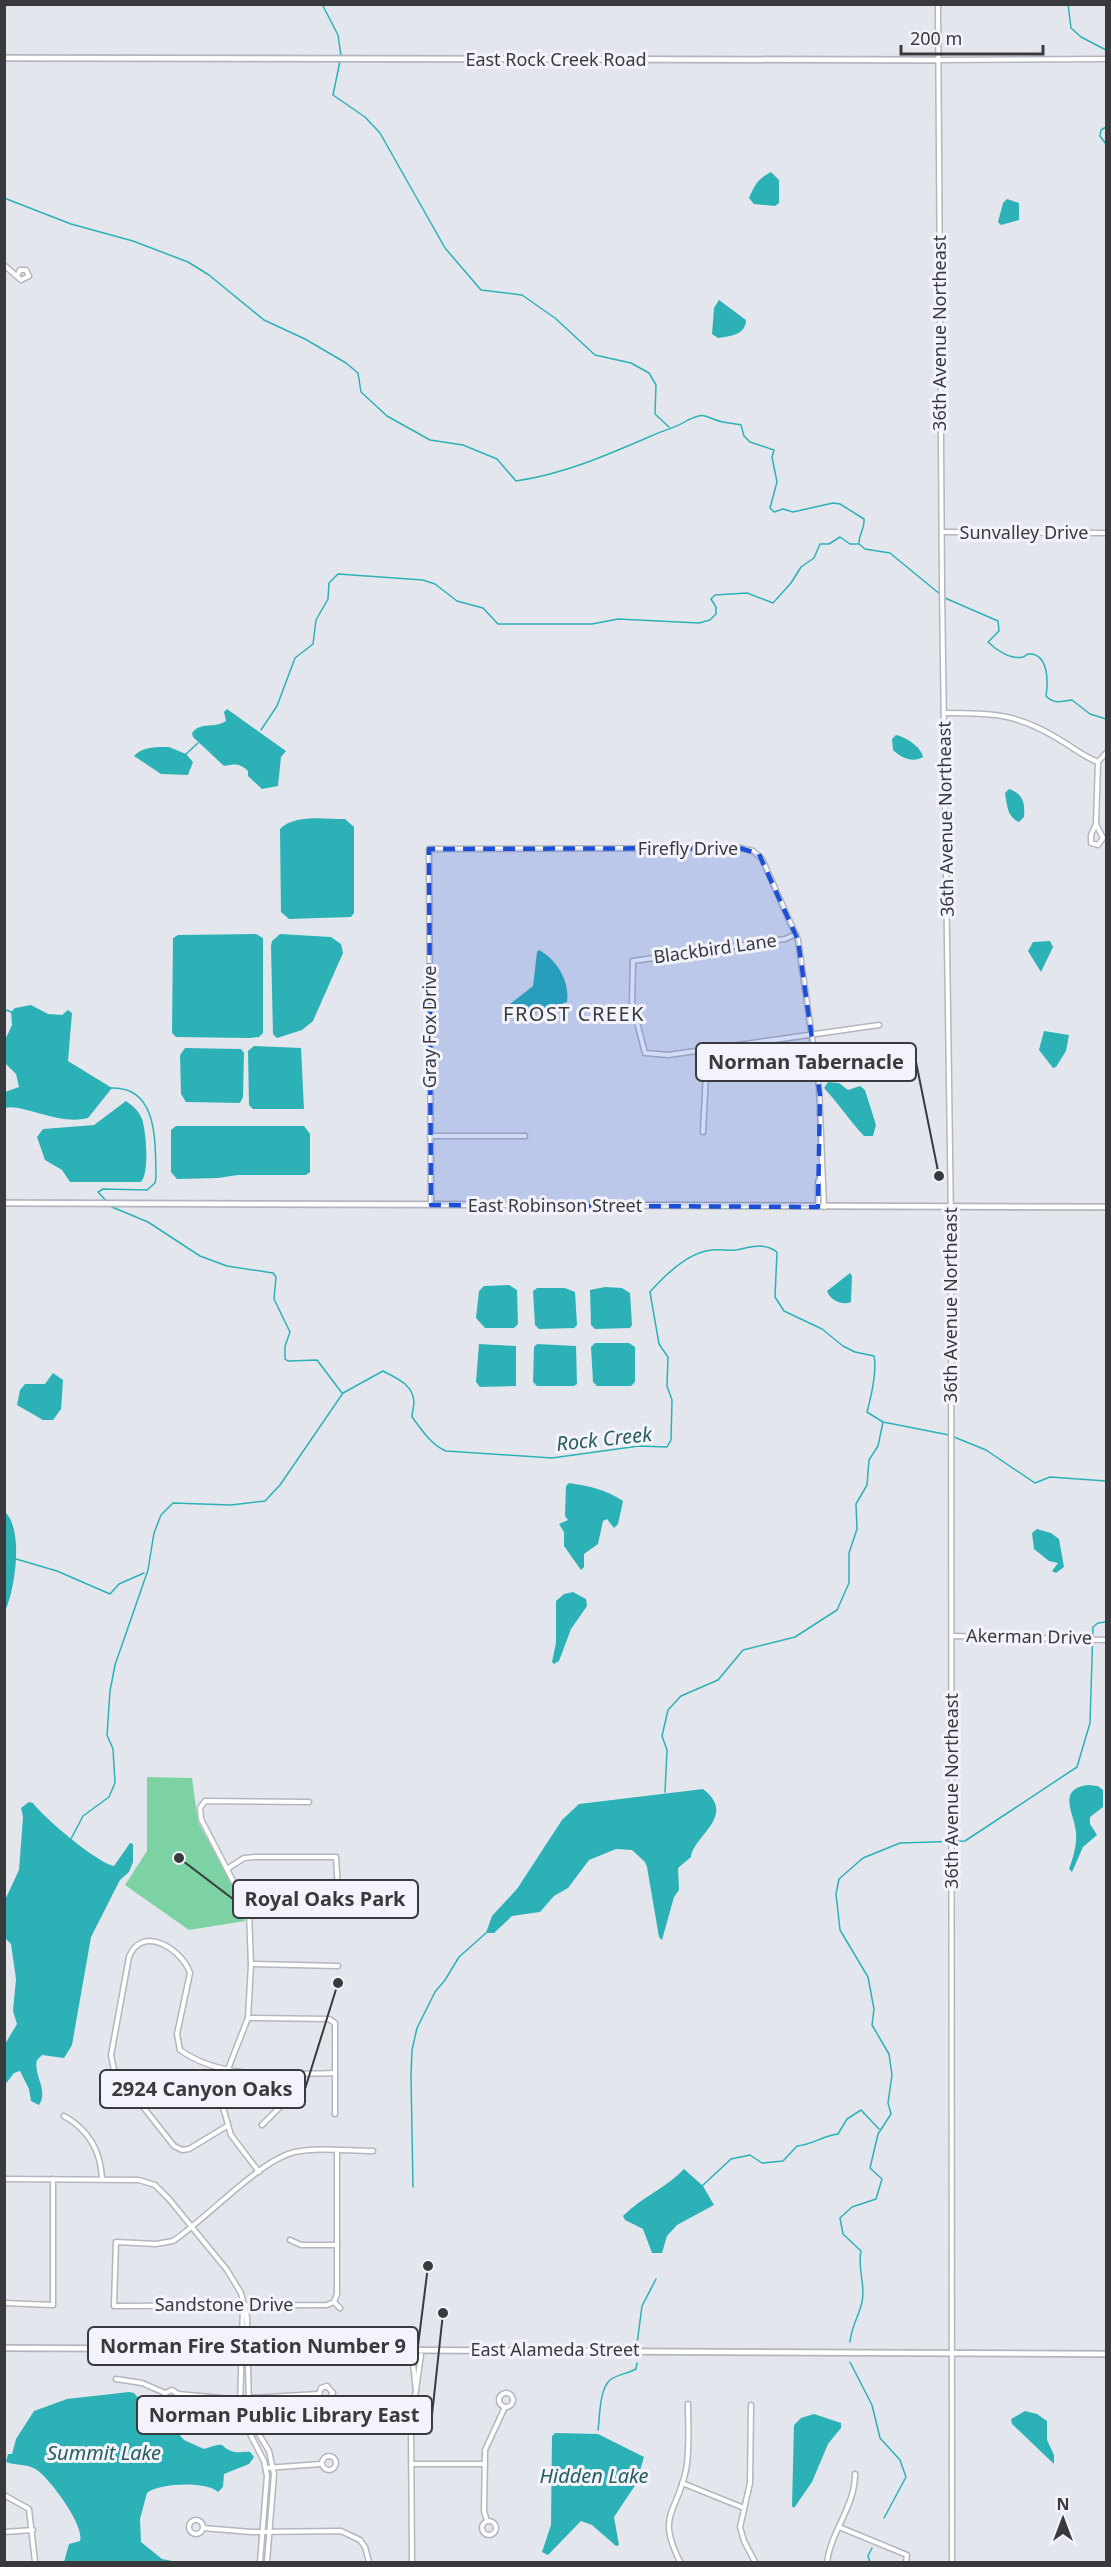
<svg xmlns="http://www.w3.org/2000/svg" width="1111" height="2567" viewBox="0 0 1111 2567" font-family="'Noto Sans',sans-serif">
  <rect width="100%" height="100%" fill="#e4e6ee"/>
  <!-- green -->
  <polygon fill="#7dd2a3" points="147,1777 192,1778 198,1822 238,1896 245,1921 189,1930 125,1885 147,1851"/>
  <!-- water -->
  <g fill="#2cb2b6">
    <path d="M771 172 779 180V203L775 206 754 204 749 198C755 184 758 179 771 172Z"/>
    <polygon points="1007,199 1019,203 1019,220 1001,225 998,222 1003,203"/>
    <path d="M719 300 746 320C746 335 730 336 718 338L712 334 714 308Z"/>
    <path d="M227 709 286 751 281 757 278 786 262 789 248 776V771C239 763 236 764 224 766L193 737 192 733C201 721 215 729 226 721L224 712Z"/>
    <path d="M896 735C906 737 921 747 923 757 913 763 901 758 893 750L892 739Z"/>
    <path d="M169 747 186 754 193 762 188 775 161 774 134 756C143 746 157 747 169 747Z"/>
    <path d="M1009 789C1024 794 1025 804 1024 817L1019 822C1007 817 1007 804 1005 793Z"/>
    <path d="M345 819 354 827V913L351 917 289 919 281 912 280 829C294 814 325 819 345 819Z"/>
    <polygon points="256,934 263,938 263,1033 259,1037 249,1038 176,1037 172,1033 173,938 178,935"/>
    <polygon points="280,934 331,937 341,944 343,953 313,1021 302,1030 277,1038 273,1034 271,946 272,941"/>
    <polygon points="1050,941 1053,947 1041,972 1028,951 1033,942"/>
    <path d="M539 950C557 960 570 981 567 1002L518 1019 510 1004 533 986 537 952Z"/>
    <path d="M31 1005 48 1014 62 1015 68 1010 72 1013 68 1061 112 1088 88 1118C59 1126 22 1103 5 1108V1092L19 1087 16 1074 5 1063V1040L12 1025 11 1012 15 1008Z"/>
    <polygon points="1044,1031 1069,1035 1066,1051 1056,1067 1053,1068 1039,1050"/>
    <polygon points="254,1046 301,1048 304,1109 253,1109 249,1105 248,1051"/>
    <polygon points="185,1048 241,1049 244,1053 243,1097 240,1103 186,1102 181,1094 180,1055"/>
    <path d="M828 1082 839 1083 848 1090 860 1086 865 1090 876 1125 873 1136H864C849 1120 839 1104 824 1088Z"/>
    <path d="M126 1101C133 1106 139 1111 142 1119 146 1131 150 1173 141 1182H70L62 1170 45 1160 37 1137 43 1129 94 1125Z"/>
    <polygon points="176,1126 304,1126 310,1134 310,1172 306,1175 238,1175 218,1178 177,1179 171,1172 171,1130"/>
    <path d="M850 1273 852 1276 851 1302C842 1306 830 1300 827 1291Z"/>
    <polygon points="509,1285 517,1290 518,1324 514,1328 485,1328 476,1318 479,1291 484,1286"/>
    <polygon points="605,1287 622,1288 630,1293 632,1325 630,1328 595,1329 591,1325 590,1290"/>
    <polygon points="537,1288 565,1288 575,1292 577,1325 574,1328 539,1329 535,1325 533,1291"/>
    <polygon points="595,1343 629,1343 635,1347 635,1382 631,1386 597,1386 593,1382 591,1347"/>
    <polygon points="479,1344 516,1346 516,1386 480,1387 476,1382"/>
    <polygon points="537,1344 576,1346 577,1384 574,1386 537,1386 533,1382 534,1347"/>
    <polygon points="53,1373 63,1380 61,1409 53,1420 43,1420 17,1405 20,1390 25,1384 45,1384"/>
    <path d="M569 1483C589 1486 607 1490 623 1501L618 1524 614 1528 607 1519 603 1521 598 1544 584 1554V1567L581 1570 564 1546V1532L559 1524 568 1520 565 1516 566 1486Z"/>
    <path d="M5 1512C24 1530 15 1589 5 1611Z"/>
    <polygon points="1037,1529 1051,1533 1059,1539 1064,1567 1056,1573 1052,1571 1058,1563 1049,1561 1034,1549 1032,1533"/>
    <polygon points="573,1592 586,1599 587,1606 571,1629 559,1661 554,1664 552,1662 556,1643 556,1601 564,1594"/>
    <path d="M1088 1785 1098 1786 1103 1790V1807L1090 1817V1824L1097 1835 1083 1847 1072 1872 1069 1869C1073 1858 1077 1845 1076 1833 1076 1816 1055 1789 1088 1785Z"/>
    <path d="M703 1789C738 1816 693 1836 691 1857L678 1868 679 1890 674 1897 662 1940 659 1937 647 1867 645 1862 632 1850 616 1849 589 1860 568 1888 554 1896 540 1912 512 1916 494 1933H486L492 1916 517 1889 562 1820 579 1804Z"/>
    <path d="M29 1802 33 1803C44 1818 96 1862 114 1866L130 1843 133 1844V1862L129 1872 120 1880 91 1937 72 2045 64 2058 42 2055 37 2060C33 2075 49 2090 39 2105L31 2101 29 2089 20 2071 14 2073 4 2086 5 2044 17 2024 13 2011 16 1979 11 1944 5 1938V1900L19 1870 23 1817 21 1808Z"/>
    <path d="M684 2169 703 2186 714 2205 677 2225 667 2236 662 2253H652L643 2229 625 2220 623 2216C642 2197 666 2188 684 2169Z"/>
    <path d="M129 2392 134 2393 145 2406 171 2425 184 2440 204 2449C231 2440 216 2447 235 2452 239 2453 246 2451 250 2452L254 2457 249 2464 224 2474 223 2487 218 2492C206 2481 159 2483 147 2493L140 2519 141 2542 162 2559 177 2562H64L69 2544 80 2541C85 2526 50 2479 37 2470 26 2463 17 2466 6 2462L8 2454H12L16 2439 34 2411 67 2399Z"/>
    <polygon points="1025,2411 1037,2414 1047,2421 1047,2440 1054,2455 1054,2464 1012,2424 1011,2419"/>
    <polygon points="814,2414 841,2423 841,2428 828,2444 812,2482 794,2508 792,2506 794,2425 801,2418"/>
    <polygon points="555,2433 598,2434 644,2457 636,2484 614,2517 619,2545 616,2546 592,2525 581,2521 548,2555 542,2552 551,2525 552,2436"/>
  </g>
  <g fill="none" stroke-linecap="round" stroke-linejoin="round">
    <!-- stream -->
    <g stroke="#2cb2b6" stroke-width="1.5">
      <polyline points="322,4 338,35 341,56"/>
      <polyline points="1068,4 1071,28 1081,37 1106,50"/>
      <polyline points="340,61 333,95 365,117 380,133 445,248 481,290 522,295 555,318 595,355 631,363 649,373 656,385 655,414 669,427"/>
      <polyline points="1106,127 1101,130 1100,136 1106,144"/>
      <path d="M4 198 71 224 133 241 188 262 209 275 264 320 305 339 346 363 358 373 361 392 387 416 430 440 463 445 497 459 516 481C564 474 607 455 651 436 664 430 676 428 688 420 704 413 702 415 716 420 723 423 733 423 741 425L744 436 750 442 774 450 772 457 777 482 770 508 774 512 783 509 793 512 833 503 840 504 864 519C865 529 859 533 859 543"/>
      <path d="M945 598 998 621 999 631 988 642C996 650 1011 660 1023 657 1028 655 1026 653 1032 654 1049 657 1048 684 1046 696 1055 705 1061 701 1072 700L1090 714 1106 719"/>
      <polyline points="261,730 277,706 295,658 313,644 316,620 328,599 329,583 338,574 423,580 435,584 457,601 483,608 498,624 592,624 618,619 699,623 710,620 716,614 716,607 711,599 715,595 747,593 773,603 791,583 801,567 814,558 820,544 829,544 840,537 850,544 859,544 865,549 890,553 941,595"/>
      <polyline points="186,754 198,743"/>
      <polyline points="4,1009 11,1012"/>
      <path d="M110 1088C159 1085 155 1144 156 1177L155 1183 147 1190 103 1189 98 1192 112 1207 148 1222 200 1256 227 1266 273 1273 276 1277 274 1299 290 1332 285 1346V1359L288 1361 317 1360 342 1393"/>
      <polyline points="954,1437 986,1450 1035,1483 1050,1477 1106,1481"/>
      <polyline points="16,1559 57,1571 110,1594 119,1584 144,1573"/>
      <polyline points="665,1792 667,1750 662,1736 668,1710 681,1696 718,1680 743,1650 795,1637 837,1610 849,1583 849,1553 857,1529 856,1504 867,1485 869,1460 878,1446 883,1422"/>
      <path d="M71 1839 83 1816 109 1797 115 1783 113 1749 107 1735 110 1691 115 1665 148 1570 154 1533 161 1515 173 1503 231 1505 265 1501 280 1485 343 1393 383 1371C396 1378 413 1384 414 1402 414 1407 412 1412 412 1417 422 1430 431 1445 446 1451L552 1458 639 1446 667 1447 671 1440 672 1400 667 1386 668 1357 659 1344 650 1292C665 1275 688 1252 712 1250 720 1249 728 1251 736 1250 751 1247 764 1242 777 1252L775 1297 784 1311 822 1329 843 1346 855 1352 874 1356C877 1371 871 1397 867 1412L883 1422 949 1435"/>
      <path d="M702 2186 731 2159 750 2155 762 2163 783 2161 797 2146C812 2145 822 2136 838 2134L847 2119 861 2110 879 2129"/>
      <polyline points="413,2187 411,2076 412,2050 417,2028 435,1992 445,1980 459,1957 486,1933"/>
      <path d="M850 2342C851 2327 859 2316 862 2302 866 2285 857 2268 861 2251L843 2234 840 2218 852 2207 876 2199 882 2179 870 2168 878 2134 891 2114 888 2103 892 2075 889 2054 872 2025 874 2009 868 1977 840 1930 836 1894 839 1879 863 1858 900 1843 965 1841 1077 1767 1090 1723 1093 1627 1098 1623 1106 1622"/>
      <polyline points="637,2344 642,2306 656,2279"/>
      <polyline points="850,2362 872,2405 880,2438 900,2460 906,2477 884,2518"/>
      <path d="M598 2430C600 2417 599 2390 610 2380 618 2374 627 2374 636 2369L637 2363"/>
      <polyline points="870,2562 868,2556 872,2548"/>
    </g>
    <defs>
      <g id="minor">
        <polyline points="938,4 942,588 951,1223 952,2562"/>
        <polyline points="938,60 1106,59"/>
        <polyline points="4,265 21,280 29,276 26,270 20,270 18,274"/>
        <polyline points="942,532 1106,533"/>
        <path d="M944 713C992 713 1015 713 1057 738 1071 746 1084 757 1098 762"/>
        <polyline points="1096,824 1103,838 1098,845 1091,843 1091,835 1096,824 1098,762 1106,753"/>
        <polyline points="796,934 785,939 633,961 632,1003 645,1053 668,1055 879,1025"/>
        <polyline points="703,1132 706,1073 704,1050"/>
        <polyline points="430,1136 525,1136"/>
        <polyline points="431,1205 429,849 740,848 753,851 762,859 798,940 819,1087 824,1207"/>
        <polyline points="818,1206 818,1182 821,1175"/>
        <polyline points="952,1636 1106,1640"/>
        <polyline points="227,1869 244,1858 255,1857 336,1857 339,1908 334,1912 249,1912"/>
        <polyline points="251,1964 338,1966"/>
        <polyline points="248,2018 329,2019 335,2023 335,2114"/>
        <path d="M64 2116C89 2130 101 2151 102 2179"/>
        <polyline points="262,2125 282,2105 283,2074"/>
        <path d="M227 2126 189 2149 182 2150 174 2146 114 2070 111 2055 129 1957C142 1924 182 1949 190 1973L177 2034 180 2050C224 2081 284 2074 335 2073"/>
        <path d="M337 2151V2294L334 2302 327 2305 114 2306 116 2242 156 2244 173 2241C205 2220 261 2159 295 2152 319 2147 348 2151 373 2151"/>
        <polyline points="259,2172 231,2135 222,2104 228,2069 248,2018 251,1964 249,1912 201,1819 200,1808 205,1801 309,1802"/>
        <polyline points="4,2179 139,2180 155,2185 169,2199 227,2270 241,2293 247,2317 249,2411 254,2426 269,2451 274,2474 267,2562"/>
        <polyline points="290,2240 301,2245 336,2245"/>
        <polyline points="334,2302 340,2308"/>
        <polyline points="4,2303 53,2305 53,2179"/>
        <polyline points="243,2308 240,2406 246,2426 264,2461 267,2476 260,2562"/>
        <polyline points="412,2356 416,2390 421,2355"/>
        <polyline points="116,2379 142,2383 165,2393"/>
        <circle cx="506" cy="2400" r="7"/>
        <polyline points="178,2394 175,2403 166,2401 165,2393 172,2390 178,2394 232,2399 319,2394 322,2400 327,2401 333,2393 327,2386 321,2388 319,2394"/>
        <polyline points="751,2405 750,2483 740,2527 744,2541 755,2562"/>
        <circle cx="329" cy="2463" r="7"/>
        <polyline points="411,2464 485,2464"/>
        <polyline points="266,2468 321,2464"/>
        <polyline points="682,2483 744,2508"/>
        <polyline points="4,2495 29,2509 35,2562"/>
        <circle cx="196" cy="2527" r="7"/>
        <circle cx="489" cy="2528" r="7"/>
        <polyline points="487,2521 484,2511 485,2450 505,2407"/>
        <polyline points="839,2527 907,2555 906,2562"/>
        <polyline points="203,2528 251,2532 341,2531 360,2540 365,2547 369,2562"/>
        <polyline points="4,2532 33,2530"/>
        <polyline points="412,2562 411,2421 416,2390"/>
        <path d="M680 2562C656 2513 677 2514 686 2470 690 2449 688 2425 688 2404"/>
        <path d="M827 2562C831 2531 855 2507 855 2474"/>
      </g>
      <g id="tertiary">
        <polyline points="4,58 938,60"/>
        <polyline points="4,1203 1106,1207"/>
        <polyline points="4,2348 1106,2354"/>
      </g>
    </defs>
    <!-- minor casing -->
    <use href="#minor" stroke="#b4b6bd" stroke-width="7"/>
    <!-- tertiary casing -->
    <use href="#tertiary" stroke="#b4b6bd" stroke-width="8"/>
    <!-- minor -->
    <use href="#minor" stroke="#fff" stroke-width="4"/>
    <!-- tertiary -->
    <use href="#tertiary" stroke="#fff" stroke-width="4.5"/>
  </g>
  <!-- marked area -->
  <path fill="#1d4ed8" fill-opacity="0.2" stroke="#1d4ed8" stroke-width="4.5" stroke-dasharray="12 8" stroke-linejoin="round" d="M740 848 759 854 798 940 820 1095 818 1207 431 1205 429 849Z"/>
  <g text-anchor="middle" stroke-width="6" stroke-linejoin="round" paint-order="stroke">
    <!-- street labels -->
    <g font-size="18" fill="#393a3d" stroke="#f2f3fb">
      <text x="556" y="66">East Rock Creek Road</text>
      <text transform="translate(940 333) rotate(-90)" y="6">36th Avenue Northeast</text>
      <text x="1024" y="539">Sunvalley Drive</text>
      <text transform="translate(946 819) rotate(-91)" y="6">36th Avenue Northeast</text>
      <text x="688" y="855">Firefly Drive</text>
      <text transform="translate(715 949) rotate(-8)" y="6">Blackbird Lane</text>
      <text transform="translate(430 1027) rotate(-90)" y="6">Gray Fox Drive</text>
      <text x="555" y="1212">East Robinson Street</text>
      <text transform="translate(951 1305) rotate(-90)" y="6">36th Avenue Northeast</text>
      <text transform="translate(1029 1637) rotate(1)" y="6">Akerman Drive</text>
      <text transform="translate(952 1791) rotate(-90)" y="6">36th Avenue Northeast</text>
      <text x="224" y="2311">Sandstone Drive</text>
      <text x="555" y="2356">East Alameda Street</text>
    </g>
    <!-- neighbourhood labels -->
    <g font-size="20" letter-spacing="1.5" fill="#393a3d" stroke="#f2f3fb">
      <text x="574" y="1021">FROST CREEK</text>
    </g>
    <!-- water labels -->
    <g font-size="20" font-style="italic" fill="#285d5e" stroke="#f2f3fb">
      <text transform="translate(604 1439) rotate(-6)" y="7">Rock Creek</text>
      <text x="104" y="2460">Summit Lake</text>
      <text x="594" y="2483">Hidden Lake</text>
    </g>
  </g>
  <!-- callouts -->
  <path fill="none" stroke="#393a3d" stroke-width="2" d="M939 1176L916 1062M179 1858L233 1899M338 1983L305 2089M428 2266L418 2346M443 2313L432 2415"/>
  <g fill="#393a3d" stroke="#f2f3fb" stroke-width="2">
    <circle cx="939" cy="1176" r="6"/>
    <circle cx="179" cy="1858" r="6"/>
    <circle cx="338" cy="1983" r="6"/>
    <circle cx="428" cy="2266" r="6"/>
    <circle cx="443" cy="2313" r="6"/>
  </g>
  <g fill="#f2f3fb" stroke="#393a3d" stroke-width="2">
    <rect x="696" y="1043" width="220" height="38" rx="6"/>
    <rect x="233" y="1880" width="185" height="38" rx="6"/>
    <rect x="100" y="2070" width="205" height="38" rx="6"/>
    <rect x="88" y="2327" width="330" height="38" rx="6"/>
    <rect x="137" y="2396" width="295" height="38" rx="6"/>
  </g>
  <g font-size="20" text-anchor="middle" font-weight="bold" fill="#393a3d">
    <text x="806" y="1069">Norman Tabernacle</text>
    <text x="325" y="1906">Royal Oaks Park</text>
    <text x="202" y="2096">2924 Canyon Oaks</text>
    <text x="253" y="2353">Norman Fire Station Number 9</text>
    <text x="284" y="2422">Norman Public Library East</text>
  </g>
  <!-- border -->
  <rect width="1111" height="2567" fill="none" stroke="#393a3d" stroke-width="12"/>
  <!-- north arrow -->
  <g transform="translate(1063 2519)" stroke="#f2f3fb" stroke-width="4.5" paint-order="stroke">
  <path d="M0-4.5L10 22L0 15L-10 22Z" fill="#393a3d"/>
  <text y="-9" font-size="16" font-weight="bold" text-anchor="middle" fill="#393a3d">N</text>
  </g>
  <!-- scale -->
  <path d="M901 45v9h142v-9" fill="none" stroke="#393a3d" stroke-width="3"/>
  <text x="910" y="45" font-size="18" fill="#393a3d" stroke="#f2f3fb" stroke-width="4.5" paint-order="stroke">200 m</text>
</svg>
